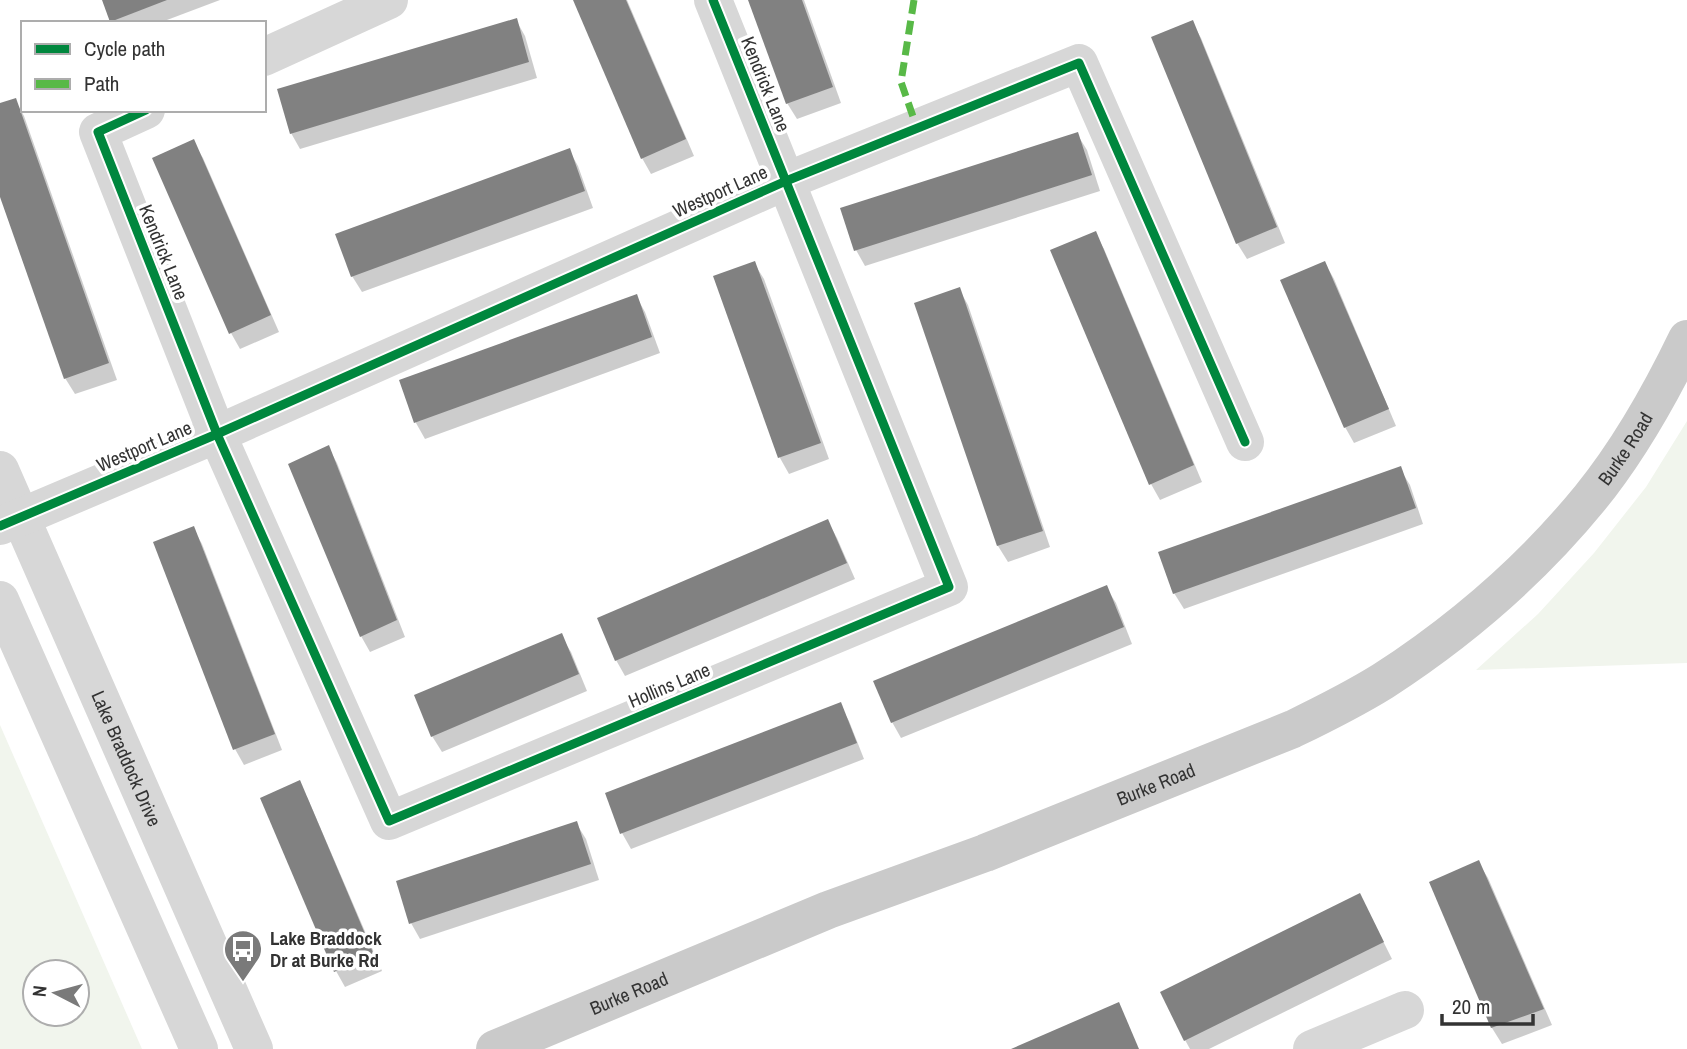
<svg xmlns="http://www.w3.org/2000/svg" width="1687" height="1049" viewBox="0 0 1687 1049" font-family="'Archivo Narrow',sans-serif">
  <rect width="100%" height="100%" fill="#fff"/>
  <!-- green -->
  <g fill="#f1f5ed" fill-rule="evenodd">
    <polygon points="1687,421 1687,663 1476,670 1538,614 1594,553 1646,487"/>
    <path d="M0 725 142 1049H0ZM35 972H77V1014H35Z"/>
  </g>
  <!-- shadow -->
  <g fill="#0003">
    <polygon points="103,0 220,0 159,23 112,23"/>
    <polygon points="575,0 627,0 694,156 651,174 642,158"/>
    <polygon points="750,0 804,0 841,103 797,119 787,103"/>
    <polygon points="516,20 525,36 537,78 300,149 291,133"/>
    <polygon points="1192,22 1201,38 1285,243 1247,259 1237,243"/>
    <polygon points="15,100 24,116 117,380 75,394 65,378 0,191 0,105"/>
    <polygon points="1077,134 1087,150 1100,191 865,266 856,250"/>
    <polygon points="193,142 203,158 279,332 240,349 231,333"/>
    <polygon points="569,150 578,166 593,208 362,292 352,276"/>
    <polygon points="1095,233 1104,249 1202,482 1160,500 1151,484"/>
    <polygon points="754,263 764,279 829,459 789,474 780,458 715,278"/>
    <polygon points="1325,263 1334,279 1396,426 1354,443 1345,427"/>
    <polygon points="959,289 968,305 1050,547 1008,562 998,546 916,304"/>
    <polygon points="636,296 645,312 660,353 425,439 416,423 401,381"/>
    <polygon points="328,447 337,463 405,637 370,652 361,636"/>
    <polygon points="1400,469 1410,485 1423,524 1184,609 1174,593"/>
    <polygon points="828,522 837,538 855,579 625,676 616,660"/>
    <polygon points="193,528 202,544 282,750 244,765 235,749 155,543"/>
    <polygon points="1106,587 1116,603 1132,644 901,738 892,722"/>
    <polygon points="561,636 571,652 587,691 442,752 432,736"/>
    <polygon points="840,705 849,721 864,759 631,849 622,833"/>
    <polygon points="299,783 308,799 382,971 345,987 336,971 262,799"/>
    <polygon points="576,823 586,839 599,880 420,939 411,923"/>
    <polygon points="1478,862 1488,878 1552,1025 1502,1044 1492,1028"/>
    <polygon points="1368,911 1392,959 1209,1049 1190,1049 1185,1040"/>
  </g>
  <!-- building -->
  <g fill="#818181">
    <polygon points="102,0 167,0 110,22"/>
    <polygon points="573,0 626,0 686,139 641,159"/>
    <polygon points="748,0 802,0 833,87 786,104"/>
    <polygon points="517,18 529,62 290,134 277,89"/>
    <polygon points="1193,20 1277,227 1236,244 1151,37"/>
    <polygon points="16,98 109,363 64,379 0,197 0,103"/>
    <polygon points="1078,132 1092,175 854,251 840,208"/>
    <polygon points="194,139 271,315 229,334 152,158"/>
    <polygon points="570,148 585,191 351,277 335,234"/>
    <polygon points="1096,231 1194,465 1149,485 1050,250"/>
    <polygon points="755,261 821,443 778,458 713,276"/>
    <polygon points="1325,261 1389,409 1344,428 1280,280"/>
    <polygon points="960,287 1043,531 997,546 914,303"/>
    <polygon points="637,294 652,337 414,423 399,380"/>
    <polygon points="329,445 397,620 360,637 288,464"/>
    <polygon points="1401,466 1416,508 1173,594 1158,552"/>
    <polygon points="828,519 847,563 615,661 597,618"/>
    <polygon points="194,526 275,734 233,750 153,542"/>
    <polygon points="1107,585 1124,627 891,723 873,681"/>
    <polygon points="562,633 579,674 431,737 414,695"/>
    <polygon points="841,702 857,743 620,834 605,793"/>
    <polygon points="300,780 374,955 334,972 260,798"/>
    <polygon points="577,821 591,864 409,924 396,881"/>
    <polygon points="1479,860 1544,1009 1491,1028 1429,882"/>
    <polygon points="1360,893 1384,942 1184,1041 1160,992"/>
    <polygon points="1119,1002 1139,1049 1011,1049"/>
  </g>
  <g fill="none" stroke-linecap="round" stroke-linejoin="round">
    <!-- minor -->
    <g stroke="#d7d7d7" stroke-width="38">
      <polyline points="264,57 389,0"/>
      <polyline points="146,110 98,132 217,434 389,821 949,587 713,0"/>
      <path id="s1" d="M0 470 254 1049"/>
      <polyline points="0,526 217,434 786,181 1079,63 1245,442"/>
      <polyline points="0,600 199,1049"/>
      <polyline points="1312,1049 1405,1010"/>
    </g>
    <!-- major -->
    <path stroke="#cacaca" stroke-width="38" id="s2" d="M495 1049 828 910 985 853 1293 729C1324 714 1354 699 1383 681 1460 631 1532 569 1590 498 1629 450 1660 395 1687 339"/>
    <!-- quiet -->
    <polyline stroke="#58b947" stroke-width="7" stroke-dasharray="14 7" stroke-linecap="butt" points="914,0 901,82 917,128"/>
    <defs>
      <g id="cycleway">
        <polyline points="146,110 98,132 217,434 389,821 949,587 713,0"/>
        <polyline points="0,526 217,434 786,181 1079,63 1245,442"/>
      </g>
    </defs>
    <!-- cycleway casing -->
    <use href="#cycleway" stroke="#fff" stroke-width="13"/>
    <!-- cycleway -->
    <use href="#cycleway" stroke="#00873e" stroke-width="9"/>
  </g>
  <!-- icons -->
  <defs>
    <symbol id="bus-pin" viewBox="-11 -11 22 30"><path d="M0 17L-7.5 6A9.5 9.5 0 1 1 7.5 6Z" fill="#7a7a7a" stroke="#fff"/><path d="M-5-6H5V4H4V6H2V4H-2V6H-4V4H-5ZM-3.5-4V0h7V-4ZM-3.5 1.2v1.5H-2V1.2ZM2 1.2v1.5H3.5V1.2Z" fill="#fff"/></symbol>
  </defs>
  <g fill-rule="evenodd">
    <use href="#bus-pin" x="221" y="927" width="44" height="60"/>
  </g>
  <g text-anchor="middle" stroke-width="7" stroke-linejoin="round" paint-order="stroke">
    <!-- street labels -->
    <g font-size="19" fill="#333" stroke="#fff">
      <text transform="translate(766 84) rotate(68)" y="7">Kendrick Lane</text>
      <text transform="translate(720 191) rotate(-24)" y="7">Westport Lane</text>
      <text transform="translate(164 252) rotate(68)" y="7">Kendrick Lane</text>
      <text transform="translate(144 446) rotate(-23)" y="7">Westport Lane</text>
      <text dy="7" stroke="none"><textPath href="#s2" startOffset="1300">Burke Road</textPath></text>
      <text transform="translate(669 685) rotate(-23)" y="7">Hollins Lane</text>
      <text dy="7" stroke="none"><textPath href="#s1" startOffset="315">Lake Braddock Drive</textPath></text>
      <text dy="7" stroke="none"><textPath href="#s2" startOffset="712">Burke Road</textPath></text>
      <text dy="7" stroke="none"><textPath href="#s2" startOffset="145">Burke Road</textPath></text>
    </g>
    <!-- poi labels -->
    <g font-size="19" font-weight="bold" fill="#333" stroke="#fff" text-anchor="start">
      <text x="270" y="945">Lake Braddock<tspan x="270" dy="22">Dr at Burke Rd</tspan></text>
    </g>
  </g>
  <!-- legend -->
  <rect x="21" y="21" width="245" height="91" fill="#ffffff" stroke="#adadad" stroke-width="2"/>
  <rect x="35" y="44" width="35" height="10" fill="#00873e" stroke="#adadad" stroke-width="2"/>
  <text x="84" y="56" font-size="21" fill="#333333">Cycle path</text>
  <rect x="35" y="79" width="35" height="10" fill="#58b947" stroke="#adadad" stroke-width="2"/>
  <text x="84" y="91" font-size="21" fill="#333333">Path</text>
  <!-- north arrow -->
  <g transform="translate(56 993) rotate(276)"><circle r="33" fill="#ffffff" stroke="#adadad" stroke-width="2"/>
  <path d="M0-5L12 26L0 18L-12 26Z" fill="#7a7a7a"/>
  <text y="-10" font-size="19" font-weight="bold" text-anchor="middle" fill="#333333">N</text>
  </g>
  <!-- scale -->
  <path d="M1442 1014v10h91v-10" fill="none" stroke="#333333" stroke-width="3.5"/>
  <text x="1452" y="1014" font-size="21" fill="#333333" stroke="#ffffff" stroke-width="5" paint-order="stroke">20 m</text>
</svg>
